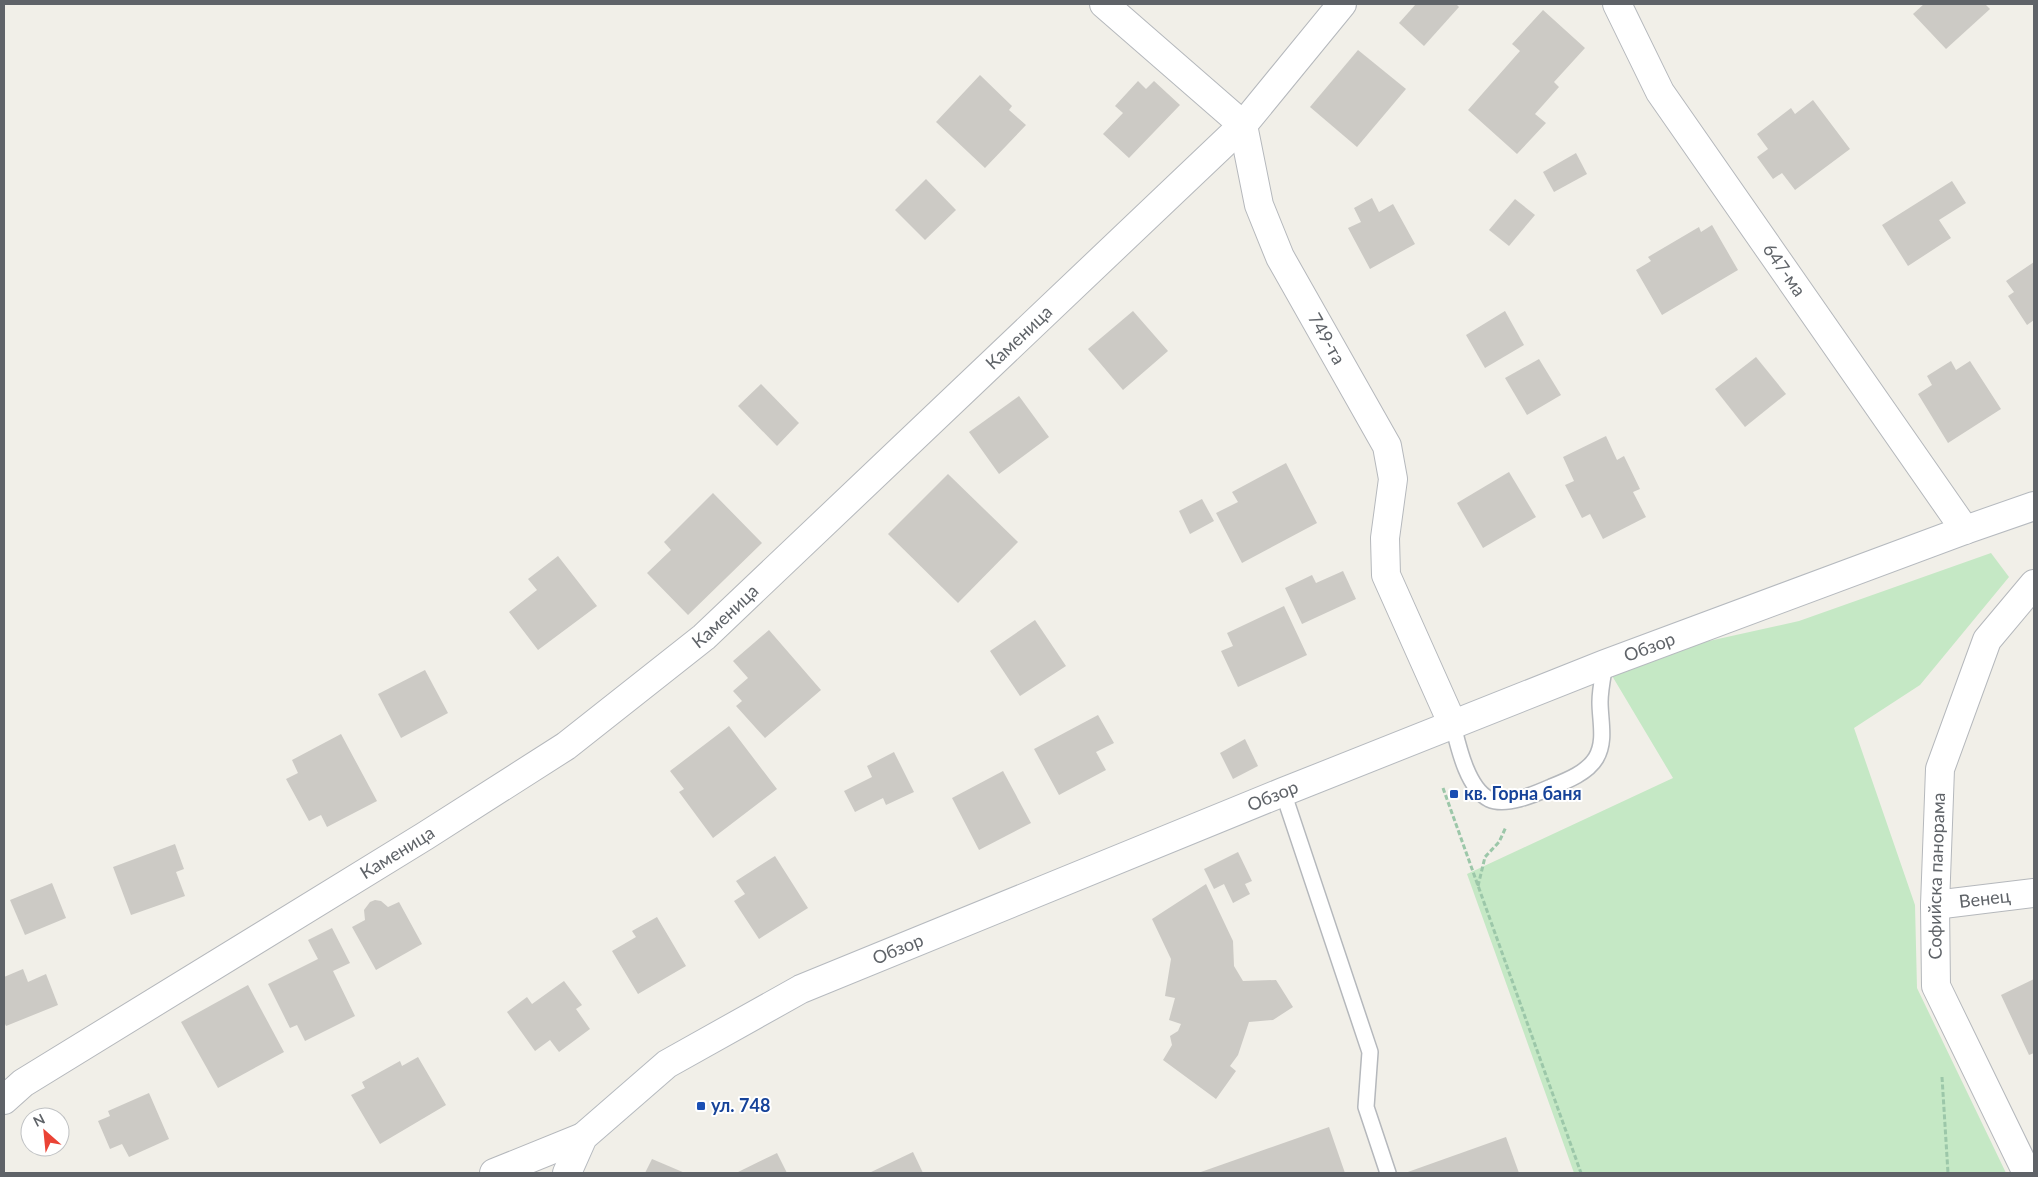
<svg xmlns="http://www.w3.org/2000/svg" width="2038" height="1177" viewBox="0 0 2038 1177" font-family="Lato,sans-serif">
  <rect width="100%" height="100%" fill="#f1efe8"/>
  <!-- green -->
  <polygon fill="#c5e8c5" points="1991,553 2009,577 1920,685 1854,728 1915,905 1917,988 2006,1173 1574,1173 1467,874 1673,778 1605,664 1799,621"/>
  <!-- building -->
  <g fill="#cccac5">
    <polygon points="1416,4 1456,4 1459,7 1424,46 1399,23"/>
    <polygon points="1924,4 1985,4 1990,9 1946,49 1913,14"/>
    <polygon points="1543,10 1585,48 1554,82 1559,87 1535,114 1546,123 1517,154 1468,110 1520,51 1512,44"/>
    <polygon points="1358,50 1406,89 1357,147 1310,107"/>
    <polygon points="980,75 1012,106 1009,110 1026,125 985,168 936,122"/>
    <polygon points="1138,81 1146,89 1154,81 1180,105 1129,158 1103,134 1123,113 1115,106"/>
    <polygon points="1813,100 1850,149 1795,190 1782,173 1773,179 1757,157 1768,149 1757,134 1791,108 1795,114"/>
    <polygon points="1576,153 1587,174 1554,192 1543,172"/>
    <polygon points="926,179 956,210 925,240 895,210"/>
    <polygon points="1952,181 1966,203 1939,220 1951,238 1908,266 1882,225"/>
    <polygon points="1372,198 1379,212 1393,204 1415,244 1370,269 1348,228 1361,222 1354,208"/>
    <polygon points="1515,199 1535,215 1509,246 1489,230"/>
    <polygon points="1712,225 1738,270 1662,315 1636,270 1651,261 1648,257 1699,227 1701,232"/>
    <polygon points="2034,262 2034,320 2027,325 2008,296 2014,292 2006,281"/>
    <polygon points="1133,311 1168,351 1123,390 1088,349"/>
    <polygon points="1505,311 1524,345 1485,368 1466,335"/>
    <polygon points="1756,357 1786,394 1745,427 1715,389"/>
    <polygon points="1539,359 1561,395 1527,415 1505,378"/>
    <polygon points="1951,361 1956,370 1970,361 2001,409 1948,443 1918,394 1932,385 1927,376"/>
    <polygon points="761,384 799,423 777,446 738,406"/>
    <polygon points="1019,396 1049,437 999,474 969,432"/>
    <polygon points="1606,436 1617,460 1624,456 1640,489 1633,492 1646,517 1603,539 1590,514 1582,518 1565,485 1574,481 1563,457"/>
    <polygon points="1286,463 1317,523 1242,563 1216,513 1238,502 1232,492"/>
    <polygon points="1509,472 1536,517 1483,548 1457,503"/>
    <polygon points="948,474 1018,542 958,603 888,534"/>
    <polygon points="713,493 762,543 688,615 647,573 671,550 664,542"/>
    <polygon points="1202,499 1214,521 1190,534 1179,511"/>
    <polygon points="558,556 597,606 538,650 509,612 537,590 528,579"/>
    <polygon points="1343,571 1356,599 1302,624 1285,588 1312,575 1316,583"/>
    <polygon points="1284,606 1307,655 1238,687 1221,651 1233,646 1227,633"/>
    <polygon points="1035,620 1066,666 1020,696 990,651"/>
    <polygon points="769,630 821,690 765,738 736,706 742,701 733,691 748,678 733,661"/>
    <polygon points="425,670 448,713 401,738 378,694"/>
    <polygon points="1098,715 1114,743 1096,752 1106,770 1059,795 1034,749"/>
    <polygon points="729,726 777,789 713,838 679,792 684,789 670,771"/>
    <polygon points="341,734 377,801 327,827 321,815 309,821 286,779 298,773 292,760"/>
    <polygon points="1245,739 1258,766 1233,779 1220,753"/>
    <polygon points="894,752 914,792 886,805 883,798 855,812 844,791 872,777 867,766"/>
    <polygon points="1003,771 1031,823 979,850 952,798"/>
    <polygon points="175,844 184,869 176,872 185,896 131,915 113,867"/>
    <polygon points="1238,852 1252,881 1245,884 1250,894 1233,903 1224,884 1214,889 1204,869"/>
    <polygon points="775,856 808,908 759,939 734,901 745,894 736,881"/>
    <polygon points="52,883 66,918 25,935 10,900"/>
    <polygon points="1206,884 1233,941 1234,966 1243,981 1276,980 1293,1007 1273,1020 1249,1022 1238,1055 1230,1066 1236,1071 1216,1099 1163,1060 1172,1045 1170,1036 1178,1031 1181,1024 1169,1020 1175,998 1165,996 1171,959 1152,919"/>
    <polygon points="375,900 381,901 388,907 399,902 422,944 376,970 352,927 365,920 364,910 370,902"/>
    <polygon points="657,917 686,966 638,994 612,951 636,937 632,931"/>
    <polygon points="332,928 350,963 333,971 355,1016 305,1041 297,1025 290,1028 268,984 318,959 308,940"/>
    <polygon points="23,969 28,982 46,974 58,1005 6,1026 4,1022 4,977"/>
    <polygon points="2034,979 2034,1053 2029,1055 2001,995"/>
    <polygon points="564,981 582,1005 576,1009 590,1029 559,1052 550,1040 535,1051 507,1012 527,997 532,1004"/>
    <polygon points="248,985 284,1052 218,1088 181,1022"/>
    <polygon points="418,1057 446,1105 380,1144 351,1095 365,1088 362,1082 400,1061 402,1066"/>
    <polygon points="149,1093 169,1139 129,1157 122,1144 110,1149 98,1121 110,1116 108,1111"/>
    <polygon points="1329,1127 1345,1173 1198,1173"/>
    <polygon points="1506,1137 1519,1173 1405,1173"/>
    <polygon points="913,1152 923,1173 869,1173"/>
    <polygon points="777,1153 787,1173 736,1173"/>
    <polygon points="652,1159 685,1173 645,1173"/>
  </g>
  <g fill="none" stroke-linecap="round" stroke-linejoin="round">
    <defs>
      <g id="lane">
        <path d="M1453 725C1458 745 1467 788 1489 799 1506 807 1535 794 1551 787 1566 781 1587 773 1596 758 1606 741 1600 721 1600 702 1600 690 1603 676 1605 664"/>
        <polyline points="1283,792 1370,1052 1366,1107 1388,1173"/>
      </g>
      <g id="street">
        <path id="s1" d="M1104 4 1243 125 1259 205 1280 257 1387 446 1393 479 1385 538 1386 575 1453 725"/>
        <path id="s2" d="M1617 4 1660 92 1965 530"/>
        <path id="s3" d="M1935 905 2034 893"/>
        <path id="s4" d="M4 1100 23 1083 425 836 566 746 704 637 1243 125 1342 4"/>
        <polyline points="494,1173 583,1137"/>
        <path id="s5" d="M2027 1173 1936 986 1935 905 1940 769 1987 640 2034 584"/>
      </g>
      <g id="secondary">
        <path id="s6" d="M567 1173 583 1137 667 1064 801 989 1283 792 1605 664 1965 530 2034 506"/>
      </g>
    </defs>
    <!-- lane casing -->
    <use href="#lane" stroke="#b5b8bc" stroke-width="18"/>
    <!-- street casing -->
    <use href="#street" stroke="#b5b8bc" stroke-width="30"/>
    <!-- secondary casing -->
    <use href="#secondary" stroke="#b6babf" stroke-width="30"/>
    <!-- path -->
    <g stroke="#9cc7a9" stroke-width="3" stroke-dasharray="5 2.5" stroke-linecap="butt">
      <polyline points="1443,788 1581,1173"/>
      <polyline points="1478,886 1485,857 1499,842 1506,827"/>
      <polyline points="1942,1077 1948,1173"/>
    </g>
    <!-- lane -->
    <use href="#lane" stroke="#fff" stroke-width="15"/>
    <!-- street -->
    <use href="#street" stroke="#fff" stroke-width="28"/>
    <!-- secondary -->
    <use href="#secondary" stroke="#fff" stroke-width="28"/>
  </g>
  <!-- markers -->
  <g fill="#1a4fb4" stroke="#fff" stroke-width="2">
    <rect x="1449" y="789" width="10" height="10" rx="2.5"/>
    <rect x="696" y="1101" width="10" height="10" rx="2.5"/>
  </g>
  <g text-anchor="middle" stroke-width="4" stroke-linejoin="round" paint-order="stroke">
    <!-- street labels -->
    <g font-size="18" fill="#5f6368" stroke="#fff">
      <text dy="6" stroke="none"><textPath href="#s2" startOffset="315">647-ма</textPath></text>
      <text dy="6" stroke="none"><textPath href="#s4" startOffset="1275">Каменица</textPath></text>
      <text dy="6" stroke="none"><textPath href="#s1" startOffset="416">749-та</textPath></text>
      <text dy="6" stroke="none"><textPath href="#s4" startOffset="870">Каменица</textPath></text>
      <text dy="6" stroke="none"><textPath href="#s6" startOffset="1219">Обзор</textPath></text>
      <text dy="6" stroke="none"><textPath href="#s6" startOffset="814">Обзор</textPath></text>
      <text dy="6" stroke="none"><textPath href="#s4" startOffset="465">Каменица</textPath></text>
      <text dy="6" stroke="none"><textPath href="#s5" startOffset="318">Софийска панорама</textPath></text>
      <text dy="6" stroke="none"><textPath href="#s3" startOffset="50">Венец</textPath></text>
      <text dy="6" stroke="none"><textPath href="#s6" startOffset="409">Обзор</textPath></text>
    </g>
    <!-- transit labels -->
    <g font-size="18" font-weight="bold" fill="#164399" stroke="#fff" text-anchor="start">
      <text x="1464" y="800">кв. Горна баня</text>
      <text x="711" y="1112">ул. 748</text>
    </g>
  </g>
  <!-- border -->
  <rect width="2038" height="1177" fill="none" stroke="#5f6368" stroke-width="10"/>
  <!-- north arrow -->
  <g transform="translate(45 1132) rotate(333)"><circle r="24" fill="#ffffff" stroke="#bfc1c3"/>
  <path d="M0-4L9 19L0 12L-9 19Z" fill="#ea4335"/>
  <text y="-8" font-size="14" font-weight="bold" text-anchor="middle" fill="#5f6368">N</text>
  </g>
</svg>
